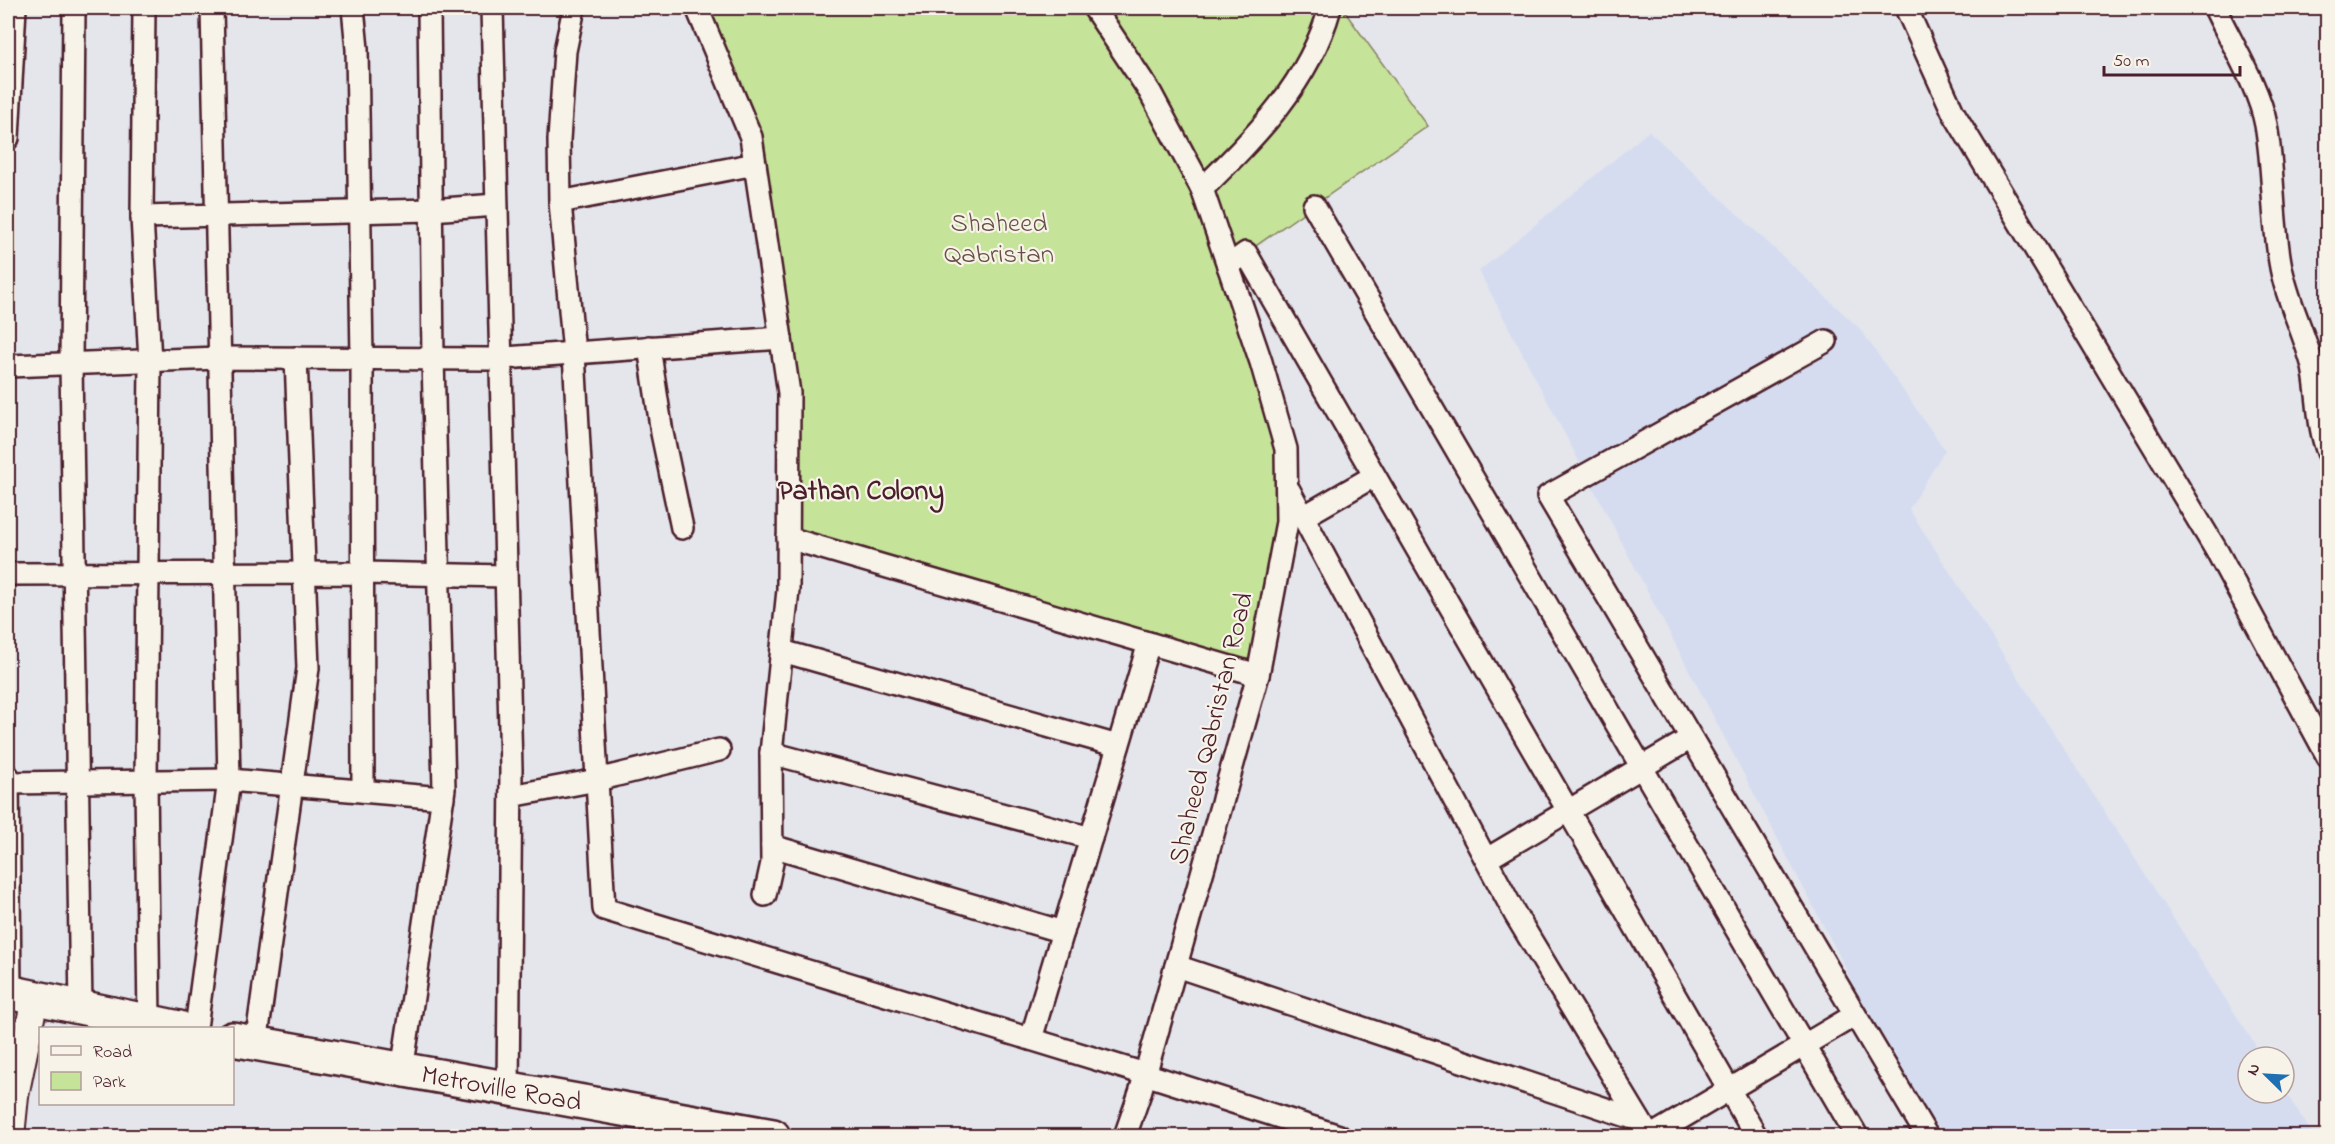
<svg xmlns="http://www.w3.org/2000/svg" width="2335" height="1144" viewBox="0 0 2335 1144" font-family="'Indie Flower',sans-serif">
  <rect width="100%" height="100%" fill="#e4e6ec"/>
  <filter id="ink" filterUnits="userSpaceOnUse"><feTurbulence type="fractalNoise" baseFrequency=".0167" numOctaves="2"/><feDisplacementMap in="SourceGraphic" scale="12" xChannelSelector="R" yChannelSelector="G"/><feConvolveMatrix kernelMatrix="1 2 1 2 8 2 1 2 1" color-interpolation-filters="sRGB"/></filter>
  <g filter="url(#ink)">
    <!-- built -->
    <polygon fill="#d6dcef" points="1649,131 1860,329 1945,450 1909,509 2263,1057 2248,1057 2248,1093 2284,1093 2284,1090 2314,1136 1924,1136 1842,961 1479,271"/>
    <!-- green -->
    <polygon fill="#c6e39a" stroke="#888162" stroke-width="1.5" points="697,8 1342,8 1428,126 1227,266 1286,449 1259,669 789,538 789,393 751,137"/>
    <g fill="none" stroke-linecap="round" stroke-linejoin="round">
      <defs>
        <g id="minor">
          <polyline points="74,8 71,364 81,1008"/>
          <polyline points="144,8 142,217 150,361 146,780 149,1022"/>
          <polyline points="353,8 357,49 362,358 363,791"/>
          <polyline points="492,8 511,769 508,1090"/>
          <polyline points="574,8 565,51 559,140 560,202 574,353 604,909 1145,1074 1339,1136"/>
          <polyline points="697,8 751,137 789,393 788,590 771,753 772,863 765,895"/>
          <polyline points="1094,8 1150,92 1202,189 1261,362 1286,449 1287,522 1258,675 1140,1093 1125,1136"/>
          <polyline points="1906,8 1953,112 2218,553 2328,757"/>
          <path d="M2215 8C2231 43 2259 87 2266 125 2274 170 2272 217 2280 262 2286 299 2304 331 2313 367 2319 395 2317 425 2328 452"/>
          <polyline points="8,138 15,8"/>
          <path d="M1202 189C1256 136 1309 83 1330 8"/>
          <polyline points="560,202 755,164"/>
          <polyline points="1314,206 1857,1136"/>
          <polyline points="142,217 431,210 496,205"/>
          <polyline points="1228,266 1246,253 1756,1136"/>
          <polyline points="1826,341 1548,496 1927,1136"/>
          <polyline points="649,347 662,433 682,528"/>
          <polyline points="8,366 219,358 492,359 781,338"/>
          <polyline points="1289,490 1515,914 1649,1136"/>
          <polyline points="1303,517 1374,476"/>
          <polyline points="788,538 1258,675"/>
          <polyline points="8,574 363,573 505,576"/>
          <polyline points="782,651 1118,746"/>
          <polyline points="771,753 1091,838"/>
          <polyline points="8,776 10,993"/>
          <polyline points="8,783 229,780 443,798"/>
          <polyline points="511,796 597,780 719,750"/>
          <polyline points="772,846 1063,932"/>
          <polyline points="1487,859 1691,738"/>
          <polyline points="1176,966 1639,1120"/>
          <polyline points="196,1028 229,780 212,8"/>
          <polyline points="1031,1039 1149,643"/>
          <polyline points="256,1044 308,668 296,358"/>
          <polyline points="402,1071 444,789 433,358 429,8"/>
          <polyline points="1651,1136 1855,1015"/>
        </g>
        <polyline id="tertiary" points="11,1136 15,1096 35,998"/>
        <g id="primary">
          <polyline points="8,992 179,1028"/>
          <path id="s1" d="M232 1039 773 1136"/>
        </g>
      </defs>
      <!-- minor casing -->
      <use href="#minor" stroke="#4a1f2b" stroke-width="26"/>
      <!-- tertiary casing -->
      <use href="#tertiary" stroke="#4a1f2b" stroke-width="30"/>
      <!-- primary casing -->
      <use href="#primary" stroke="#4a1f2b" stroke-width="38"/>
      <!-- minor -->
      <use href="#minor" stroke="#f7f3e8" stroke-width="21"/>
      <!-- tertiary -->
      <use href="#tertiary" stroke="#f7f3e8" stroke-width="26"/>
      <!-- primary -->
      <use href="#primary" stroke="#f7f3e8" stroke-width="33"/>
    </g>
  </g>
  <g text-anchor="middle" stroke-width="4.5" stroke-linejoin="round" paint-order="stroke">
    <!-- park labels -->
    <g font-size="27" fill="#695047" stroke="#f7f3e8">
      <text x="999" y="231">Shaheed<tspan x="999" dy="31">Qabristan</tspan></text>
    </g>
    <!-- street labels -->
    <g font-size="27" fill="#4a1f2b" stroke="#f7f3e8">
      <text transform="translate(1210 728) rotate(-76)" y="9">Shaheed Qabristan Road</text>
      <text dy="9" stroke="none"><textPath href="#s1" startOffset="274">Metroville Road</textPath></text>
    </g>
    <!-- neighbourhood labels -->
    <g font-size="28" font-weight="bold" fill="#4a1f2b" stroke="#f7f3e8">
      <text x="861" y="499">Pathan Colony</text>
    </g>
  </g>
  <!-- margin -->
  <rect width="2335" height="1144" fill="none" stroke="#f7f3e8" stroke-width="30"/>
  <rect x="15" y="15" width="2305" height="1114" fill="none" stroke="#4a1f2b" stroke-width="2" filter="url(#ink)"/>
  <!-- legend -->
  <rect x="39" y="1027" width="195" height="78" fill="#f7f3e8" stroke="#b29e9c" stroke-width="1.5"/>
  <rect x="51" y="1046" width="30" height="9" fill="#f7f3e8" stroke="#b29e9c" stroke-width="1.5"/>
  <text x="93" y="1057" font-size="18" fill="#4a1f2b">Road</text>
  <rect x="51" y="1072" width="30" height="18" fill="#c6e39a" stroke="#b29e9c" stroke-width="1.5"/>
  <text x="93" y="1087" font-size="18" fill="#4a1f2b">Park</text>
  <!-- north arrow -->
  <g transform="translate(2266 1075) rotate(294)"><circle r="28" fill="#f7f3e8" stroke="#b29e9c" stroke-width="1.5"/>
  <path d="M0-4.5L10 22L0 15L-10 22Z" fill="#1f6fb2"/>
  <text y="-9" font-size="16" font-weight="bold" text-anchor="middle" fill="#4a1f2b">N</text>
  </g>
  <!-- scale -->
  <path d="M2104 66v9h136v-9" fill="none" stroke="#4a1f2b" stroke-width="3"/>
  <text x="2113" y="66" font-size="18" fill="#4a1f2b" stroke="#f7f3e8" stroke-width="4.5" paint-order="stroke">50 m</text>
</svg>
